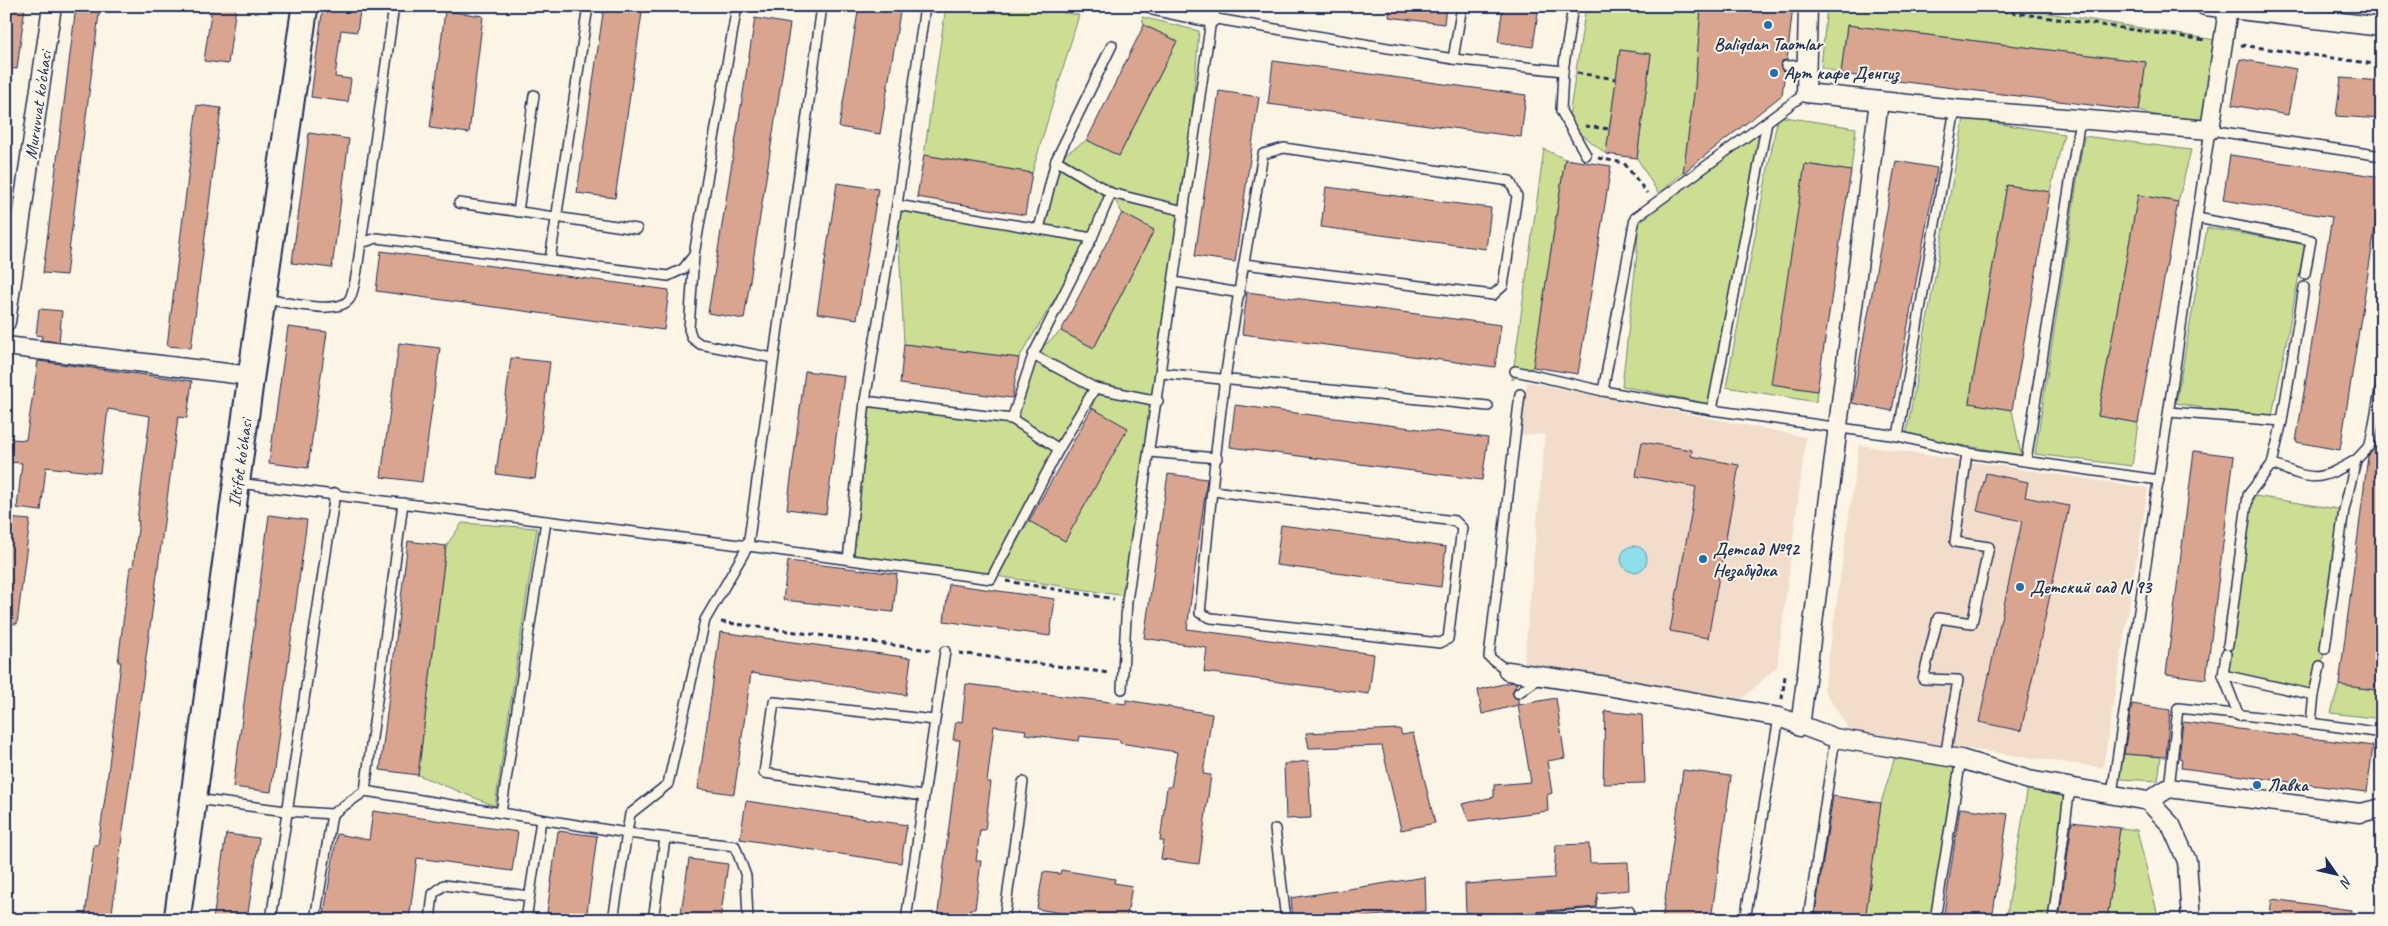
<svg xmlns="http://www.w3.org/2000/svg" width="2388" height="926" viewBox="0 0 2388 926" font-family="Caveat,sans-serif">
  <rect width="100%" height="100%" fill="#fcf5e5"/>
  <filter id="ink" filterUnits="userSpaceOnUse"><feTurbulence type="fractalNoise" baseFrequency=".02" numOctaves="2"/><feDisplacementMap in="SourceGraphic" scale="10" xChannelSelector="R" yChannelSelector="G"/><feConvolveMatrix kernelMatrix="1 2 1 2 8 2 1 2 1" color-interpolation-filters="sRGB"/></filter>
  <g filter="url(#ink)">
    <!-- built -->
    <g fill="#f2ddcb">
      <polygon points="1527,382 1806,437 1777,667 1742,699 1524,663 1545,434 1519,435"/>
      <polygon points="1859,445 2148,488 2103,768 1947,746 1849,730 1824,690"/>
    </g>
    <!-- green -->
    <g fill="#cbde92" stroke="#738678">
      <polygon points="946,6 1023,6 1079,15 1032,173 924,155"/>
      <polygon points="1586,6 1655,6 1701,13 1695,87 1683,173 1658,193 1637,158 1651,54 1620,50 1606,154 1568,123"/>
      <polygon points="1827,6 2005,6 2221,41 2210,130 2139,111 2145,62 1847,25 1841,74 1821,67"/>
      <polygon points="1142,17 1199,31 1184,211 1125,596 996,576 1029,521 1065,541 1127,429 1092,408 1095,390 989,576 848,560 865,401 1012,419 1033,355 1061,331 1094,348 1154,230 1122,213 1112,194 1092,238 1019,358 904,344 897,205 1038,229 1056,160 1087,140 1119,156 1177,41 1144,25"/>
      <polygon points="1778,116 1856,128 1851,171 1805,164 1772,384 1817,391 1816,402 1726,387"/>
      <polygon points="1964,118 2064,134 2050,192 2007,185 1969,402 2012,410 2021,455 1906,436"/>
      <polygon points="1767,122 1738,248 1709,404 1622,386 1637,253 1638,223"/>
      <polygon points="2084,136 2191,150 2178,202 2138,195 2098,416 2138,423 2132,466 2035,454"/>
      <polygon points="1544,149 1565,159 1533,367 1512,380"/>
      <polygon points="2207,228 2305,244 2271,421 2176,403"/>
      <polygon points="2248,495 2344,510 2325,649 2314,695 2223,675"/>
      <polygon points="462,523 537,528 495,806 418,775 446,546"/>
      <polygon points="2382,638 2382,719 2331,713 2339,685 2375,690"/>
      <polygon points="1897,750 1961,759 1935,920 1865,920 1881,803"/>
      <polygon points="2124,754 2161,757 2158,781 2119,779"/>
      <polygon points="2029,780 2070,786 2052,920 2006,920"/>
      <polygon points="2120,828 2137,830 2159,920 2107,920"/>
    </g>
    <!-- water -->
    <circle fill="#8fdfeb" stroke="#6199b3" cx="1634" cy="559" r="13"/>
    <!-- building -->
    <g fill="#daa58f" stroke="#1b2f5e">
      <polygon points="6,6 25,6 17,69 6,68"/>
      <polygon points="76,6 100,6 66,275 43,273"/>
      <polygon points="212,6 236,6 228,64 204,61"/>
      <polygon points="323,6 360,11 357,32 341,30 335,77 351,79 348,102 311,97"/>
      <polygon points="604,6 643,6 615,198 577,193"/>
      <polygon points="859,6 901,6 880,134 839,127"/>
      <polygon points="1390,6 1446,6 1444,24 1389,17"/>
      <polygon points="1503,6 1539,6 1533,47 1498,42"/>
      <polygon points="1701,6 1793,6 1787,60 1782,61 1780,66 1785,72 1782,95 1683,173 1695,87"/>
      <polygon points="445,11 483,16 469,133 430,128"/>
      <polygon points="755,18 790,24 744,319 708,313"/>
      <polygon points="1144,25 1177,41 1119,156 1087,140"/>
      <polygon points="1847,25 2146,62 2139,111 1841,74"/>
      <polygon points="1620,50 1651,54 1637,158 1606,154"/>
      <polygon points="2240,59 2296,69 2288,115 2232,105"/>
      <polygon points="1273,61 1526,95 1521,137 1268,104"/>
      <polygon points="2341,78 2382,81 2382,119 2336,116"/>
      <polygon points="1219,91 1259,97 1235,262 1195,256"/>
      <polygon points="197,105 221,108 191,348 167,346"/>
      <polygon points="309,133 349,139 332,268 292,263"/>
      <polygon points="924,155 1032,173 1025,215 917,197"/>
      <polygon points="2230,155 2382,177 2382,210 2378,210 2340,450 2296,442 2332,217 2223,200"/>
      <polygon points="1565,159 1611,166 1578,374 1533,367"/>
      <polygon points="1896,161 1937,168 1892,411 1852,403"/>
      <polygon points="1805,164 1851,171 1817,391 1771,384"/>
      <polygon points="837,183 878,189 857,319 817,313"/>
      <polygon points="2007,185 2050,192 2012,410 1969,403"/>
      <polygon points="1326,187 1491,208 1486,249 1321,227"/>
      <polygon points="2138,195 2178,202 2138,423 2098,416"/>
      <polygon points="1122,213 1154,230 1094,348 1061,331"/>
      <polygon points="381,251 669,290 664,330 376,291"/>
      <polygon points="1247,292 1501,325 1495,367 1242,334"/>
      <polygon points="39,309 62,311 59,342 41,340 42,336 36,335"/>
      <polygon points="288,327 327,332 308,468 269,463"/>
      <polygon points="399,343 440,348 422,482 381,477"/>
      <polygon points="904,344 1019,358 1012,398 900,384"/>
      <polygon points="511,358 550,362 535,479 496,474"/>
      <polygon points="38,361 192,381 187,418 178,417 111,920 85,917 94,845 98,845 106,791 121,662 118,662 130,567 133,567 139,521 137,521 150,416 108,409 100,473 46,467 41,511 17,508 22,463 9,462 12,439 26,440"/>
      <polygon points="805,371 844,376 826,514 787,509"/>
      <polygon points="1235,405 1488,438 1482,480 1230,447"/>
      <polygon points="1092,408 1128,428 1065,541 1029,521"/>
      <polygon points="2378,434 2382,434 2382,638 2375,690 2339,685 2368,456 2376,447"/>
      <polygon points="1642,442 1692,450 1691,456 1739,465 1708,638 1670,631 1696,487 1636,476"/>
      <polygon points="2194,451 2234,456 2206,679 2166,674"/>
      <polygon points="1986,473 2028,482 2025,497 2069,506 2021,731 1979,722 2022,521 1977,511"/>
      <polygon points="1168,474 1207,479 1187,629 1374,654 1369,694 1204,672 1207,648 1144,638"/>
      <polygon points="269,515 307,520 271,792 233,787"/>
      <polygon points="6,518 30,520 17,624 6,623"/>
      <polygon points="1281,525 1446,547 1441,587 1276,565"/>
      <polygon points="408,541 446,546 418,775 380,770"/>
      <polygon points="788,561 897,574 893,612 783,600"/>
      <polygon points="949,584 1055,599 1050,636 944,621"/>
      <polygon points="720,632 911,658 906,695 751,673 734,794 698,789"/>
      <polygon points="1512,682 1517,683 1512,693 1518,699 1518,705 1556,698 1565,758 1547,761 1552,793 1547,795 1548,811 1469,821 1462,804 1494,797 1494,785 1531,782 1518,705 1482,714 1478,690"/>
      <polygon points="966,684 1126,704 1126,700 1212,714 1203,774 1211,775 1199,864 1161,859 1164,841 1160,841 1167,787 1171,787 1177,752 1120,743 1120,740 1080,736 1079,741 1025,734 1026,730 994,726 987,782 991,782 985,830 980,830 976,861 981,861 975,909 970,909 968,920 937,920 960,740 953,740 956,721 962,722"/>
      <polygon points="2132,704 2170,710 2166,757 2124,754"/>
      <polygon points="1605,711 1642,715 1645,783 1603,784"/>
      <polygon points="2183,722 2373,746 2367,792 2181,768 2182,759 2179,758"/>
      <polygon points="1400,729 1402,735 1413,733 1435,823 1401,830 1382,746 1309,748 1306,733"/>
      <polygon points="1308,761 1311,818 1286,819 1284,764"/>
      <polygon points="1683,770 1731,776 1711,920 1662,920"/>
      <polygon points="1833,796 1881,803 1865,920 1814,920"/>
      <polygon points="746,801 907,825 901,863 740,839"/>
      <polygon points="1960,808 2008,814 1992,920 1943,920"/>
      <polygon points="373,811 518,832 512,871 417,858 409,920 323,920 337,834 369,840"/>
      <polygon points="2072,822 2120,828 2107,920 2059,920"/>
      <polygon points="558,831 597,836 586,920 546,920"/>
      <polygon points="226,834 259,838 247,920 213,920"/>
      <polygon points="1589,844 1590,863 1628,862 1629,890 1598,893 1596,907 1507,914 1466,913 1465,884 1554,878 1556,845"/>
      <polygon points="689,859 728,864 720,920 680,920"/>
      <polygon points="1061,870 1115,879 1114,883 1132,886 1126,920 1105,920 1037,909 1043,872 1060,874"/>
      <polygon points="1425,877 1426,911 1332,920 1293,920 1291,898"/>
      <polygon points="2272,899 2351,910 2350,920 2269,920"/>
    </g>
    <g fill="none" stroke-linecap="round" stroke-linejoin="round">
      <defs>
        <g id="lane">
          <polyline points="925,6 897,205 865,401 1012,419 1033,355 1092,238 1111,193 1184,211"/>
          <polyline points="1573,6 1563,71 1561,111 1586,155"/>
          <polyline points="1211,18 1453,59 1563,71"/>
          <polyline points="1453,59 1462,6"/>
          <polyline points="1786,66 1806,65"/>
          <polyline points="1111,193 1056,160 1112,45"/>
          <polyline points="459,203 637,229"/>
          <polyline points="897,205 1092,238"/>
          <polyline points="518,212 534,95"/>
          <polyline points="2197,218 2311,240 2305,274"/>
          <polyline points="1039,229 1056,160"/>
          <polyline points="361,243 394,6"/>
          <polyline points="694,255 689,329 692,338 700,344 773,358"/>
          <polyline points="550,260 588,6"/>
          <polyline points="1174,282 1240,293"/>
          <path d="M264 299C282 301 344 318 351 296 357 280 358 260 361 243L377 238 668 276 683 269 694 255 737 6"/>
          <polyline points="1033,355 1095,388"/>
          <polyline points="1515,371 1603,391 1712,410 1898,436 1967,453 2159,480"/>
          <polyline points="1161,373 1488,406"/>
          <polyline points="1603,391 1635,218 1806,93"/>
          <polyline points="1712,410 1767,122"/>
          <polyline points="2169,412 2282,421 2304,287"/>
          <polyline points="1012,419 1059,449"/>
          <polyline points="1898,436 1955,109"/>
          <polyline points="1149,452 1217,458"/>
          <polyline points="2356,460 2370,445 2382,380"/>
          <polyline points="2026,461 2080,119"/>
          <path d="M2272 464C2314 481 2317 482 2356 460L2344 510 2325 649"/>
          <polyline points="238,483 748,546 991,579 1059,449 1095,388 1158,401"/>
          <path d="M1213 491 1455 521 1462 528 1448 639 1440 643 1211 618 1200 613C1208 535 1214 456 1225 379 1236 304 1250 229 1263 154L1284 148 1510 181 1517 196 1503 286 1493 295 1244 264"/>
          <polyline points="848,560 865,401"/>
          <polyline points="2228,645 2248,495 2272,464 2282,421"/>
          <polyline points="2226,654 2223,675 2239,716"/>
          <polyline points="1508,671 1489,657 1520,394"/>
          <polyline points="2223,675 2314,695 2320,666"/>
          <polyline points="1122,689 1127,601 1213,6"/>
          <polyline points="1518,693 1541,677"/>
          <polyline points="2311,722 2314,695"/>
          <polyline points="1945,757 1958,680 1923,679 1938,618 1972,623 1989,547 1955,542 1967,453"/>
          <path d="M2169 788 2178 708C2246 715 2314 723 2382 733"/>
          <polyline points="365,791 403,503"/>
          <polyline points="2112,794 2210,130 2382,156"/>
          <polyline points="923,796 764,773 774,702 934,720"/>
          <polyline points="196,799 286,811 332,814 365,791 627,833 735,846 746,876 748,920"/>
          <polyline points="501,813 546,521"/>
          <polyline points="1275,829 1286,920"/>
          <polyline points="271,920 335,493"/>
          <polyline points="315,920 332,814"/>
          <polyline points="430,920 433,894 444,885 529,896"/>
          <polyline points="526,920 541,820"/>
          <polyline points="613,920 630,814 668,784 705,620 748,546 822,6"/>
          <polyline points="653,920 665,839"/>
          <polyline points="906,920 945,651"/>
          <polyline points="1004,920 1023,782"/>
          <polyline points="1507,920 1629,911"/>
          <polyline points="1745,920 1779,717"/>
          <polyline points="1808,920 1835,738"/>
          <polyline points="1935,920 1961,759"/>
          <polyline points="2053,920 2070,786"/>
        </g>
        <g id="street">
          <polyline points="1155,6 1211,18"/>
          <polyline points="1808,6 1806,93 1955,109 2210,130 2228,9"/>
          <polyline points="2205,6 2382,27"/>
          <polyline points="6,322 52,6"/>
          <polyline points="6,346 251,376"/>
          <polyline points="1508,671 1607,686 1779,717 1835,738 1961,759 2029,780 2148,801 2169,788 2360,813 2382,808"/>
          <polyline points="1800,727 1879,101"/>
          <polyline points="2148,801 2171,825 2187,861 2191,920"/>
        </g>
        <polyline id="secondary" points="177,920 251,376 305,6"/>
      </defs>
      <!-- lane casing -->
      <use href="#lane" stroke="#1b2f5e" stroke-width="12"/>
      <!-- street casing -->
      <use href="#street" stroke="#1b2f5e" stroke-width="21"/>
      <!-- secondary casing -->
      <use href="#secondary" stroke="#1b2f5e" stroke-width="29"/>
      <!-- path -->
      <g stroke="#1b2f5e" stroke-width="3" stroke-dasharray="5 4" stroke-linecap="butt">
        <polyline points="1967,6 2205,40"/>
        <polyline points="2241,45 2382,65"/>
        <polyline points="1577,73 1616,79"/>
        <polyline points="1585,126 1609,129"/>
        <polyline points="1598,158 1624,163 1647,193"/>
        <polyline points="1006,581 1114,599"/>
        <polyline points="721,622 930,650"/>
        <polyline points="959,653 1109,673"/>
        <polyline points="1782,699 1785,676"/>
      </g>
      <!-- lane -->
      <use href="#lane" stroke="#fcf5e5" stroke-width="9"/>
      <!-- street -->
      <use href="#street" stroke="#fcf5e5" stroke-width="18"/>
      <!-- secondary -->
      <use href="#secondary" stroke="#fcf5e5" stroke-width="25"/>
    </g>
  </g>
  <!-- markers -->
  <g fill="#1f6fb2" stroke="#fcf5e5" stroke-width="2">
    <circle cx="1768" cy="25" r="5"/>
    <circle cx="1774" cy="73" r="5"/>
    <circle cx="1703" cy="559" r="5"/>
    <circle cx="2020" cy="587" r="5"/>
    <circle cx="2257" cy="785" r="5"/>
  </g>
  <g text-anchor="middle" stroke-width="4" stroke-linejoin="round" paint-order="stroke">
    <!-- poi labels -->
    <g font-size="18" font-weight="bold" fill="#1b2f5e" stroke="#fcf5e5" text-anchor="start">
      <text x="1768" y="50" text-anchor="middle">Baliqdan Taomlar</text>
      <text x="1784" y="79">Арт кафе Денгиз</text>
      <text x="1713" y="555">Детсад №92<tspan x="1713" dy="21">Незабудка</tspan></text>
      <text x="2030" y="593">Детский сад N 93</text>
      <text x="2267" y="791">Лавка</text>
    </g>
    <!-- street labels -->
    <g font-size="18" fill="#1b2f5e" stroke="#fcf5e5">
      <text transform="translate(38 105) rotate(-82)" y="6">Muruvvat ko'chasi</text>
      <text transform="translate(240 463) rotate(-82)" y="6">Iltifot ko'chasi</text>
    </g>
  </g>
  <!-- margin -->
  <rect width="2388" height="926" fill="none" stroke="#fcf5e5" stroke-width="25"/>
  <rect x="12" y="12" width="2363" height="901" fill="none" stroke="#1b2f5e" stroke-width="2" filter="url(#ink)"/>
  <!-- north arrow -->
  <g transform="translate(2336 874) rotate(124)" stroke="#fcf5e5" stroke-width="4" paint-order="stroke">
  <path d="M0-4L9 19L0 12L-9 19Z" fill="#1b2f5e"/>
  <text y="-8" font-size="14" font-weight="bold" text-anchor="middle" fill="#1b2f5e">N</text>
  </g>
</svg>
